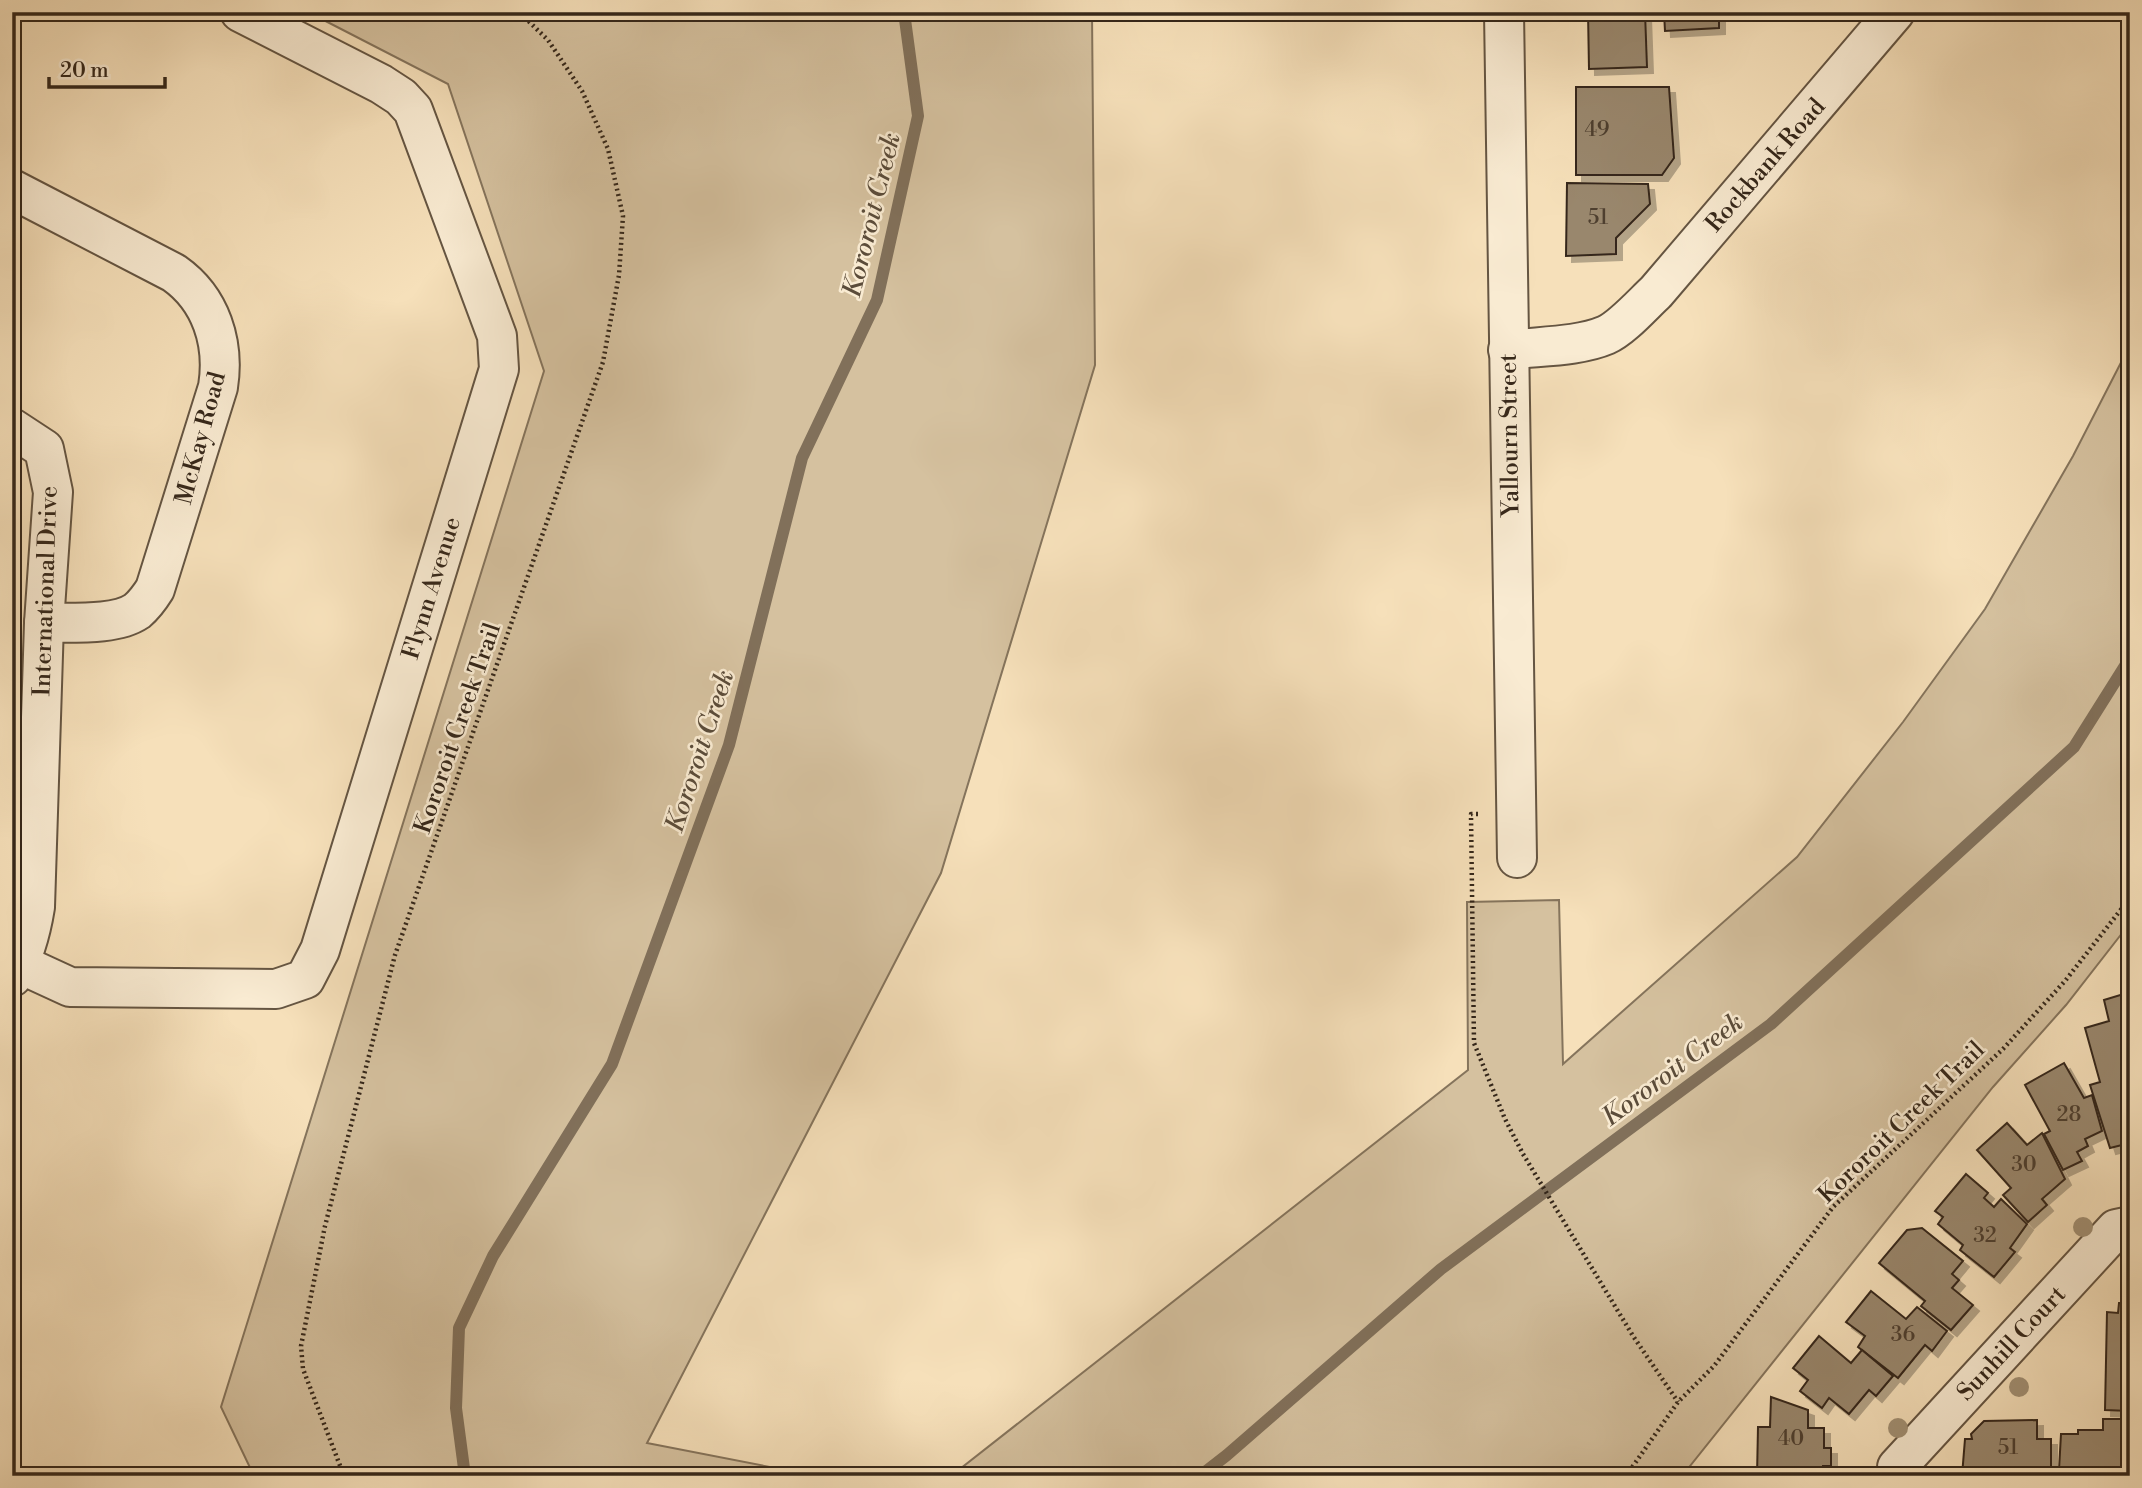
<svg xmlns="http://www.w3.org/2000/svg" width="2142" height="1488" viewBox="0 0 2142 1488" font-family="'Libre Bodoni',serif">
  <defs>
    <filter id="shadow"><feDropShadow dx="6" dy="6" stdDeviation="0" flood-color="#0004"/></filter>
  </defs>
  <rect width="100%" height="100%" fill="#f6e0ba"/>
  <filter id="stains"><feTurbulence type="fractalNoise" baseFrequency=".00286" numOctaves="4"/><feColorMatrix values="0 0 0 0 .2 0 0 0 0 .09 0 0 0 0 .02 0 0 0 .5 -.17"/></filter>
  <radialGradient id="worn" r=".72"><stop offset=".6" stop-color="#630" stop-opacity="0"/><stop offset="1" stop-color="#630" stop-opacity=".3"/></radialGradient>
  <!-- green -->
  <g fill="#d5c19f" stroke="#85745c" stroke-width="2">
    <polygon points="308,12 1092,12 1095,365 941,873 647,1443 816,1476 254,1476 221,1407 544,371 448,84"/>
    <polygon points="2130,345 2130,923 2066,1005 1993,1087 1682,1476 951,1476 1468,1070 1467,902 1559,900 1563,1064 1797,857 1903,722 1985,609 2073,456"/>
  </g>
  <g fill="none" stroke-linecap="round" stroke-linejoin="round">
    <!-- stream -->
    <g stroke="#81705a" stroke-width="12">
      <polyline points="465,1476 456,1408 459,1328 493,1256 612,1064 729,745 802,458 877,300 918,116 904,12"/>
      <polyline points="1200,1476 1227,1455 1441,1269 1771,1024 2074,747 2130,658"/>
    </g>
  </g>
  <!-- building -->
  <g fill="#99876d" stroke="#35271a" stroke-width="2" filter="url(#shadow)">
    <polygon points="1588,12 1645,12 1647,67 1589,69"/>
    <polygon points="1664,12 1719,12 1719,28 1665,31"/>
    <polygon points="1576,87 1669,87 1674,158 1662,175 1576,175"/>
    <polygon points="1567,183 1648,184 1650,204 1616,238 1616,254 1566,256"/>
    <polygon points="2130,992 2130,1143 2110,1148 2090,1085 2100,1082 2085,1028 2109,1021 2104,1000"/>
    <polygon points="2064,1063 2084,1098 2092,1095 2102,1131 2085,1139 2088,1146 2077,1152 2082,1161 2063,1170 2044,1134 2050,1131 2025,1085"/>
    <polygon points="2007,1123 2027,1145 2042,1133 2065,1179 2042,1199 2047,1205 2028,1222 2003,1195 2011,1188 1977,1150"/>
    <polygon points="1966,1174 1988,1193 1984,1198 1994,1207 2001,1199 2027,1224 2010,1248 2015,1252 1994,1277 1960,1250 1963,1245 1938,1224 1943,1217 1935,1211"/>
    <polygon points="1922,1228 1963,1261 1952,1274 1959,1280 1952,1288 1973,1305 1951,1330 1921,1306 1925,1301 1879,1263 1907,1230"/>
    <polygon points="1871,1291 1906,1319 1917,1307 1947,1331 1932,1351 1925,1345 1898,1378 1858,1347 1865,1336 1846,1322"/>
    <polygon points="2119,1303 2130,1303 2130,1411 2105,1410 2107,1312 2118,1313"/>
    <polygon points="1819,1336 1851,1363 1862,1350 1893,1376 1876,1396 1869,1390 1849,1414 1829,1398 1822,1408 1800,1391 1808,1380 1793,1368"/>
    <polygon points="1771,1397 1808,1410 1808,1428 1824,1428 1824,1448 1831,1448 1831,1466 1823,1466 1823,1476 1757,1476 1758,1427 1770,1427"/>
    <polygon points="2103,1419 2130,1419 2130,1476 2078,1476 2078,1471 2059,1470 2061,1434 2078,1434 2078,1430 2103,1430"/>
    <polygon points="2037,1420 2037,1439 2051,1439 2051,1476 1962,1476 1965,1439 1972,1439 1971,1434 1984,1421"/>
  </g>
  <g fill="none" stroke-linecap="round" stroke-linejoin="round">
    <defs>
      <g id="minor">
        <polyline points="1504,12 1517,858"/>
        <path d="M12 189 174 273C211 299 225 343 218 387L155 589C150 597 144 605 137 611 115 626 70 622 44 623"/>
        <path d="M1508 350C1538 346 1578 347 1606 335 1622 328 1643 304 1656 292L1895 12"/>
        <path d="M12 428 44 449 53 492 44 623 35 907C31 932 25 955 12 977"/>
        <polyline points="20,964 70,987 276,989 305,979 320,950 499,369 497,336 413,110 401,97 381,84 240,12"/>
        <polyline points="1897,1467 2116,1229 2130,1226"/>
      </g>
    </defs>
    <!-- minor casing -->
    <use href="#minor" stroke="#655542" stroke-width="42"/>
    <!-- path -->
    <g stroke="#35271a" stroke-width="4.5" stroke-dasharray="2 3.5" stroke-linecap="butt">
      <polyline points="1478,814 1471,814 1474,1043 1505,1119 1523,1154 1633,1336 1678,1402"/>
      <polyline points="344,1476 303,1369 301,1346 325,1226 395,955 603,362 619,275 623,216 608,149 582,91 548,40 519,12"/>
      <polyline points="1626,1476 1678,1402 1714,1366 1833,1207 2003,1049 2065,981 2130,898"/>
    </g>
    <!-- minor -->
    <use href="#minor" stroke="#f9ebd2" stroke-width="38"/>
  </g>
  <!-- trees -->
  <g fill="#a29074">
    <circle cx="2083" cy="1227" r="10"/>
    <circle cx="2019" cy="1387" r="10"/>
    <circle cx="1898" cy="1428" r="10"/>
  </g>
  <g text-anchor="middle" stroke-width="5" stroke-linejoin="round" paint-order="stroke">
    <!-- number labels -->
    <g font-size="21" fill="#4e3f2f">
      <text x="1597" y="136">49</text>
      <text x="1598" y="224">51</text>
      <text x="2069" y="1121">28</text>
      <text x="2024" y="1171">30</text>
      <text x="1985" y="1242">32</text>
      <text x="1903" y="1341">36</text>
      <text x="1791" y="1445">40</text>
      <text x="2008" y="1454">51</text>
    </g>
    <!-- street labels -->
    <g font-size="24" fill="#35271a" stroke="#f9ebd2">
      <text transform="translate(1765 165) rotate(-49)" y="8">Rockbank Road</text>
      <text transform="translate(1509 435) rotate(-91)" y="8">Yallourn Street</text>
      <text transform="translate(200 438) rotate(-75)" y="8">McKay Road</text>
      <text transform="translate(431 588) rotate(-73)" y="8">Flynn Avenue</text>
      <text transform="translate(45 591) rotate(-88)" y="8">International Drive</text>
      <text transform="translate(457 728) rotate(-71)" y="8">Kororoit Creek Trail</text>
      <text transform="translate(1901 1122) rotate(-44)" y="8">Kororoit Creek Trail</text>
      <text transform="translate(2011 1343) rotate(-47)" y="8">Sunhill Court</text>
    </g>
    <!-- water labels -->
    <g font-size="26" font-style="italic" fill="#5b4c3a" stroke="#f9ebd2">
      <text transform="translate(871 215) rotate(-76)" y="9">Kororoit Creek</text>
      <text transform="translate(699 751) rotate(-72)" y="9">Kororoit Creek</text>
      <text transform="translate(1672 1069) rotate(-37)" y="9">Kororoit Creek</text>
    </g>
  </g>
  <!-- margin -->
  <rect width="2142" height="1488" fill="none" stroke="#f6e0ba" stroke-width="42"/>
  <rect x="14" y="14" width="2114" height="1460" fill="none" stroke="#35271a" stroke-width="3.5"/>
  <rect x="21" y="21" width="2100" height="1446" fill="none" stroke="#35271a" stroke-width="2"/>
  <!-- scale -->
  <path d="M49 77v10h116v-10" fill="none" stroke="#35271a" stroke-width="3.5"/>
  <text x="60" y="77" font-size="21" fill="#35271a" stroke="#f9ebd2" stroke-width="5" paint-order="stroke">20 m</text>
  <rect width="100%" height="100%" filter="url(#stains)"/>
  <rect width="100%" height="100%" fill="url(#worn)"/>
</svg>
